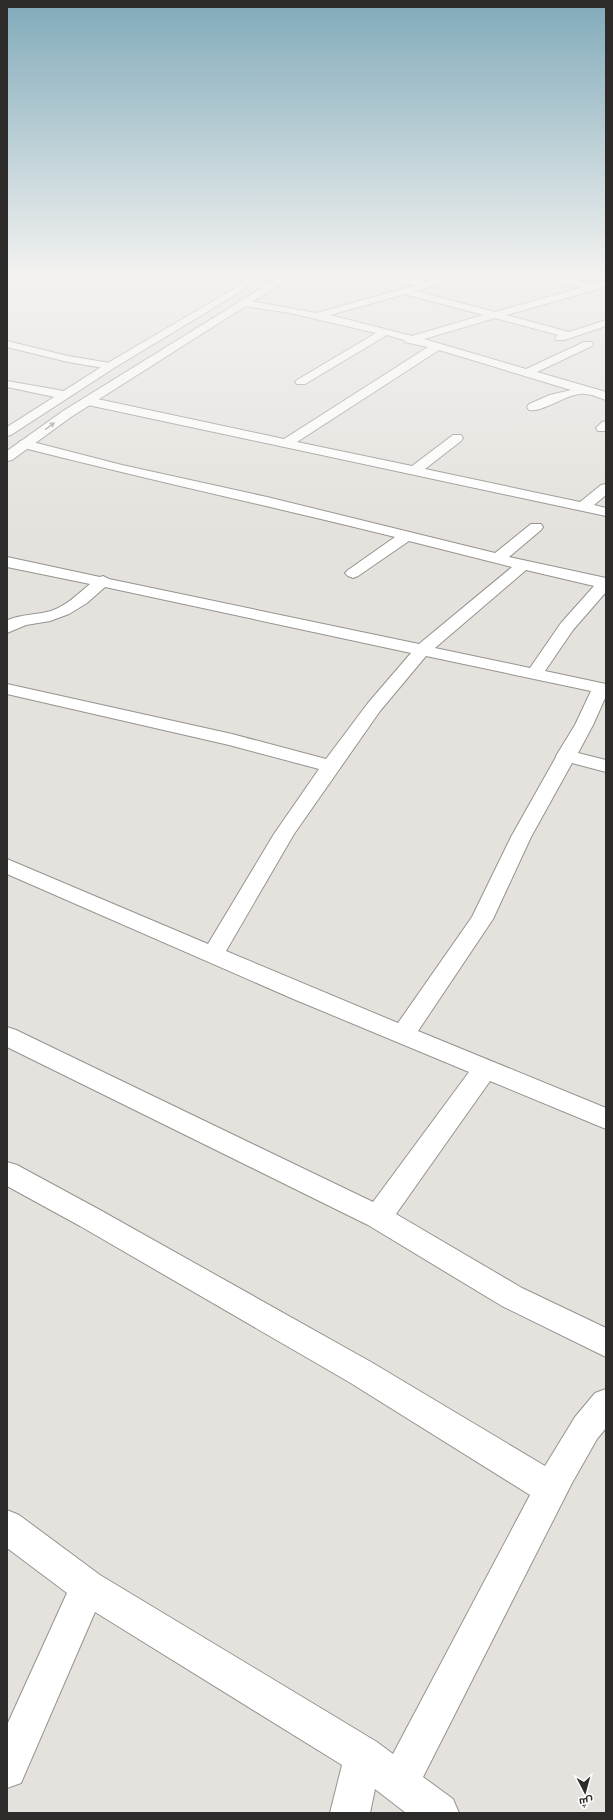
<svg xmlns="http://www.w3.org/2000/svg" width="613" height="1820" viewBox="0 0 613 1820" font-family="'Noto Sans',Cairo,sans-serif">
  <rect width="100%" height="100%" fill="#e5e2dd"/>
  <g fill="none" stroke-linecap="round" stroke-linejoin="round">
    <defs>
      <g id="minor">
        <path d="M334 271H360L421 280 425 282 466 271H482L480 273 416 291 495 312 580 288 529 273 527 271H543L590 284 606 280V286L595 290 506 315 569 332 606 320V326L564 340H556L555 338 558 335 495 318 424 339 526 369 584 342H592L593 344 592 346 537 372 606 392V400C599 398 592 394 585 394 568 392 544 413 529 410L527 407 529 404 550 395 571 390 439 350 297 442 412 466 453 435H461L463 438 461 441 425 469 580 502 601 485 606 484V495L594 505 606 508V516L88 405 84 404 82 401 84 398 88 397 284 439 428 347 405 342 404 340 387 335 305 384H297L295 382 297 380 376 333 290 313 244 306 240 305 239 303 240 301 244 300 317 313 416 285 339 274ZM405 294 483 315 412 336 330 315Z"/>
        <polygon points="7,341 68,356 110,363 116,366 110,369 68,362 7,347"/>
        <polygon points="7,381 64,391 70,395 64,399 7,387"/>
        <polygon points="606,421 606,431 598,431 596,428 602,422"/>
        <path d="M25 440 122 465 267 497 495 553 531 524H541L543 527 541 530 509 557 606 578V592L573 630 545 671 606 684V696L593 725 578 753 606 760V772L572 763 531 837 493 919 418 1031 606 1108V1129L490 1081 396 1214 522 1288 606 1328V1357L502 1306 368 1225 7 1047V1027L16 1030 373 1202 469 1072 291 998 7 874V859L208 944 274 834 319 769 229 745 7 694V684L232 734 326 759 368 703 411 653 105 587 87 603 69 614 50 621 26 625 7 633 8 620C22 614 37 615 51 611 66 606 78 594 90 584L7 567V557L100 577 103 576 109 579 419 644 512 567 409 541 358 576 353 578 348 576 345 573 348 570 395 537C270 506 145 479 20 447L19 444 20 441ZM526 570 594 586 561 623 530 668 435 648ZM426 656 591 691 575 725 556 756V757L511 837 472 917 398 1023 226 951 294 834 380 711Z"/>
        <polygon points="7,1162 17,1165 100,1210 371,1362 545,1466 575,1417 595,1393 606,1389 606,1428 597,1439 572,1483 423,1777 453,1799 459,1813 406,1813 375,1789 370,1813 330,1813 342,1765 95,1612 21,1783 7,1788 7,1725 67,1593 7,1548 7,1510 19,1515 100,1575 377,1742 393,1754 530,1495 349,1382 80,1226 7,1186"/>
      </g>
      <g id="major">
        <polygon points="289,271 301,271 71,417 12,460 7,461 7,451 63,411"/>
        <polygon points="242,284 245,285 247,287 245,289 114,368 11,435 7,436 7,427 106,364"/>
      </g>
    </defs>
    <!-- minor casing -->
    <use href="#minor" stroke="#96938f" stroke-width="2"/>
    <!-- major casing -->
    <use href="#major" stroke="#96938f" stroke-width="2"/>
    <!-- minor -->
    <use href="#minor" fill="#fff" fill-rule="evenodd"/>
    <!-- major -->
    <use href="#major" fill="#fff" fill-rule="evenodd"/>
  </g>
  <!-- one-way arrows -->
  <defs><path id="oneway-solid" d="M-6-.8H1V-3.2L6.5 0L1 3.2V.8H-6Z"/></defs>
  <use fill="#a0a09f" href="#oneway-solid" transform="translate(50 426) rotate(-36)"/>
  <!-- sky -->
  <linearGradient id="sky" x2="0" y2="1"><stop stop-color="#80aaba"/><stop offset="0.52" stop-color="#f3f2f0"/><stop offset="1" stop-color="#f3f2f0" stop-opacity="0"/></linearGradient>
  <rect width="613" height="526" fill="url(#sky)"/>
  <!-- border -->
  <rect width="613" height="1820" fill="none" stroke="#2d2c2a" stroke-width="16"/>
  <!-- north arrow -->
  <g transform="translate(585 1792) rotate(174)" stroke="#ffffff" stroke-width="3" paint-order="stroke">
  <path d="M0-3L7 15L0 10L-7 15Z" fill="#2d2c2a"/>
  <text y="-6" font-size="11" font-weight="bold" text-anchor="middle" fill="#2d2c2a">ش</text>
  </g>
</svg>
